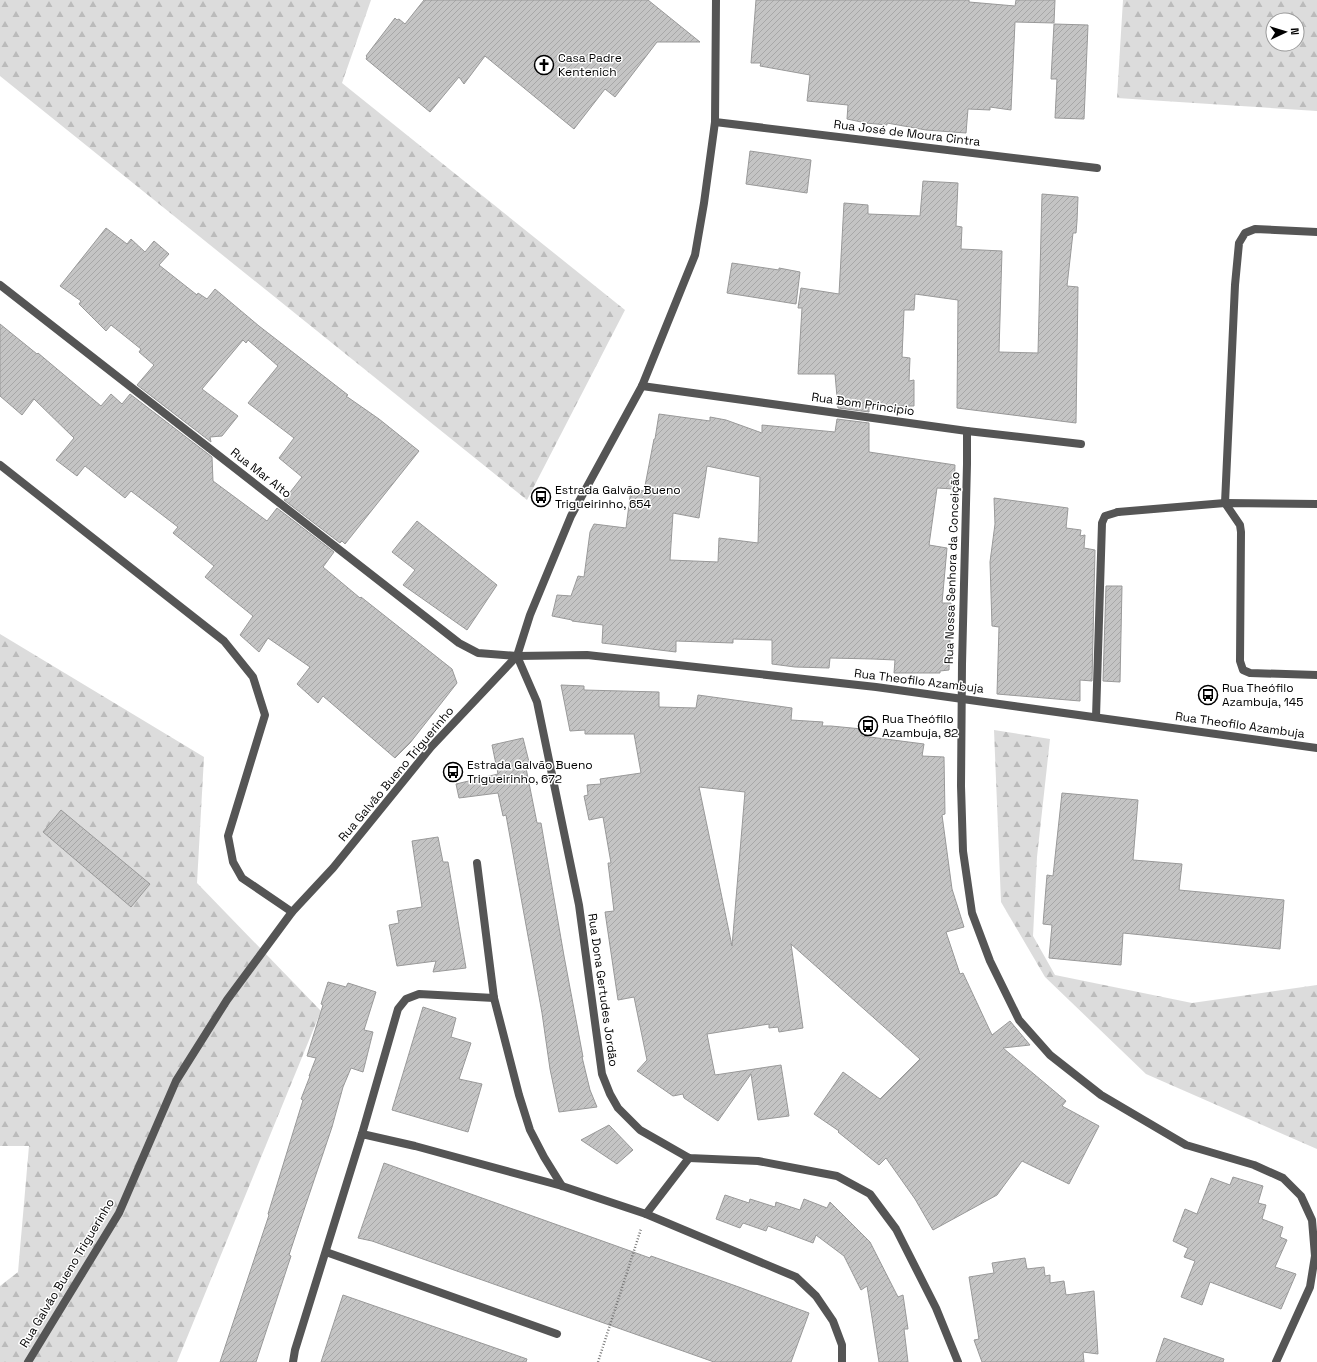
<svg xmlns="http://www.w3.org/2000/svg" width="1317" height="1362" viewBox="0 0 1317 1362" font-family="'Space Grotesk',sans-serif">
  <defs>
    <pattern id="forest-firs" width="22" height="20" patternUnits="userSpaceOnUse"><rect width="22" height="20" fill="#dcdcdc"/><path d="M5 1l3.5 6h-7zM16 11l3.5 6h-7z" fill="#bbb"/></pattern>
    <pattern id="building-hatch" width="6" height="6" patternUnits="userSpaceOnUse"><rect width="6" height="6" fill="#c4c4c4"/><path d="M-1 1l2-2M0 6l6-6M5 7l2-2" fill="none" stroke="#a7a7a7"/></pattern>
  </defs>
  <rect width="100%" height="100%" fill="#fff"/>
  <!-- forest -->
  <g fill="url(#forest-firs)" fill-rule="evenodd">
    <polygon points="0,0 371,0 342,83 625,310 527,500 0,76"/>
    <path d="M1123 0H1317V111L1117 98ZM1273 20H1297V44H1273Z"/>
    <polygon points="0,634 204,757 197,883 321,1011 177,1362 0,1362 0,1286 18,1272 29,1146 0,1146"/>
    <polygon points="994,730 1050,739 1037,857 1033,936 1055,975 1192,1003 1317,985 1317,1149 1146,1074 1045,977 1001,902"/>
  </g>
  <!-- building -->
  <g fill="url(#building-hatch)" stroke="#999" fill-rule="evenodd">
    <polygon points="424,0 648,0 700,42 657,42 615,97 605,89 574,129 485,56 464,84 459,77 430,112 366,59 367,57 366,56 395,18 397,20 399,19 405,24"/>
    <polygon points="756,0 969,0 969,2 1015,6 1016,0 1055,0 1054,23 1015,22 1011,110 990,107 990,110 968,109 966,133 926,130 887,123 887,125 866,123 847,119 848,105 807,101 810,75 760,66 761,63 751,63"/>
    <polygon points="1054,24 1088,25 1084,119 1055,118 1057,79 1051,79"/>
    <polygon points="750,151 811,160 807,193 746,184"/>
    <polygon points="923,181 958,183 956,226 962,227 961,249 1002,251 999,352 1038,353 1042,194 1078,197 1077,221 1076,233 1073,233 1067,286 1078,287 1076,423 957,408 958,300 915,294 914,310 904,310 902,357 910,358 909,381 914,380 914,406 869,406 869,412 838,408 835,374 798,374 802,308 798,308 801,288 839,294 844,203 868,205 868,214 920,216"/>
    <polygon points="106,228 127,244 131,239 145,252 154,241 169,254 159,265 197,295 198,293 207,299 215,289 259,326 348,395 346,396 379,419 419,451 345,544 342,541 340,543 284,500 302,477 279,458 294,438 248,403 278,366 248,340 246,343 243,340 202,389 238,416 222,436 210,437 211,442 137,385 154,365 139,352 141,349 111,325 106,331 79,304 81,301 60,286"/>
    <polygon points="732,263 779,270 779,268 800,272 796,304 727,293"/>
    <polygon points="0,324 37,354 38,353 101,406 111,394 122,404 130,394 212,457 213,481 267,521 277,508 334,552 323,567 360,598 361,597 452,669 457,683 410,743 395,758 323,696 318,703 297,684 310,667 268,638 259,652 240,635 253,616 205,577 214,566 173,533 178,527 131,491 125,498 85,466 77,476 56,460 74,438 34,399 22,415 0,396"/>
    <path d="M659 414 710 421V417L726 420 762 433V425L835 432 837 419 869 423V452L955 465 954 489 937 488 929 545 947 548 942 603H951L949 670 940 671V673H894L895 660 873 659 830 658 829 668 795 667 772 664V640L733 639V643L676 641V652L602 643 603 625 572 621V620L552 616 557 595 571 596 578 576 584 577 590 532 594 524 626 528 631 489 644 491 654 439H655ZM707 466 760 477 758 543 719 538 718 562 670 560 673 513 699 518Z"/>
    <polygon points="994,498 1068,508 1066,528 1081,530 1080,536 1085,535 1084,548 1095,550 1092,681 1080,680 1080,701 997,694 999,627 992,626 990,562 995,524"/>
    <polygon points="417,521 497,585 467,630 403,585 415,570 392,552"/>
    <polygon points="1106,586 1122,586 1120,682 1103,681"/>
    <path d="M561 685 584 686V690L659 692V707L696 708 698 695 792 708 791 720 823 722 822 726H831L862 729V736L924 744 922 756 944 757 945 814 942 815 952 889 964 927 946 932 960 974 963 973 992 1035 1010 1021 1030 1045 1003 1048 1066 1101 1062 1106 1099 1126 1069 1184 1022 1161 997 1195 933 1230 915 1199 886 1158 879 1165 838 1132 839 1131 814 1114 843 1072 880 1099 920 1059 791 944 803 1028 779 1032 778 1027 769 1028V1024L707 1034 715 1075 781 1065 789 1116 758 1120 751 1074 718 1121 684 1098 683 1094 673 1096 637 1071 647 1060 634 997 618 1000 605 912 614 911 608 863H611L603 817 589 820 584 796 588 795 587 785 601 784 600 779 641 773 634 734H585V730L570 731ZM699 787 745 792 732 946Z"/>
    <polygon points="523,738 529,762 525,763 537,823 541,823 564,956 583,1057 582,1057 590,1090 597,1107 559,1112 550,1069 542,1013 506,815 503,816 498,793 459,798 456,784 498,774 492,745"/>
    <polygon points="1062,793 1138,800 1133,860 1182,864 1179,890 1284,900 1280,949 1123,933 1121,965 1049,958 1052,925 1043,924 1047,875 1053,876"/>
    <polygon points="61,810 150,884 131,907 43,832"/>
    <polygon points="438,837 443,862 448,862 466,968 433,972 436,961 397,966 389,925 399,923 397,911 422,907 412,841"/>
    <polygon points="328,982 346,987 348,983 376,992 364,1030 373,1032 363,1072 351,1068 343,1087 332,1127 306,1204 289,1255 291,1256 256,1362 220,1362 269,1215 268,1214 303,1100 301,1099 310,1076 309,1076 316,1058 307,1056 323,1005 321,1004"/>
    <polygon points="423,1007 456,1018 451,1037 471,1043 459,1079 482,1084 468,1132 392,1110"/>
    <polygon points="609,1125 633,1150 617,1164 581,1140"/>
    <polygon points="384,1163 650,1258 651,1256 736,1286 809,1313 791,1362 714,1362 372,1241 358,1238"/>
    <polygon points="1233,1177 1263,1186 1258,1203 1266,1205 1262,1219 1283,1227 1280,1237 1287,1240 1275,1267 1296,1274 1281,1309 1210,1282 1202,1305 1181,1297 1195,1261 1184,1257 1188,1248 1173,1241 1185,1209 1197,1214 1211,1178 1230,1185"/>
    <polygon points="725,1195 749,1203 750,1199 775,1207 776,1202 800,1210 804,1199 827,1208 830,1202 870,1242 898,1297 903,1295 908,1329 904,1329 908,1362 879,1362 867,1286 861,1290 844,1256 816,1235 813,1243 768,1226 766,1231 743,1223 740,1228 716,1219"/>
    <polygon points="1025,1258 1027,1269 1044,1267 1045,1276 1050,1275 1050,1283 1064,1281 1066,1295 1094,1291 1098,1354 1083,1352 1084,1362 982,1362 974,1340 979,1339 969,1277 994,1273 992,1263"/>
    <polygon points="343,1295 527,1359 526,1362 321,1362"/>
    <polygon points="1164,1338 1224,1359 1223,1362 1156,1362"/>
  </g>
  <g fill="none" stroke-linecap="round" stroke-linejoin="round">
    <!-- path -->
    <polyline stroke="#777" stroke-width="2.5" stroke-dasharray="1 2" stroke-linecap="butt" points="598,1362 641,1229"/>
    <!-- service -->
    <g stroke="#555" stroke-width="8">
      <polyline points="1317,232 1255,229 1245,233 1239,243 1235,285 1225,503 1240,525 1241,532 1240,661 1243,670 1250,673 1317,675"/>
      <polyline points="0,465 224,641 253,677 265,715 228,836 233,862 242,878 292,912"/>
      <polyline points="1118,512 1225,503 1317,504"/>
    </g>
    <!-- minor -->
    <g stroke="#555" stroke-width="8">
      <polyline points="715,122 1097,168"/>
      <polyline points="0,285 459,643 478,653 517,656"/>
      <polyline points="642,386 967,431 1081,444"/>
      <polyline points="967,431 967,464 962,664 961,786 963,851 972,913 990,961 1019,1020 1050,1055 1101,1095 1186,1145 1254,1165 1283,1178 1301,1196 1312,1220 1315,1256 1310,1287 1276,1362"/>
      <polyline points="1096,717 1102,523 1105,516 1118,512"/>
      <polyline points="477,863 494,998 519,1095 530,1130 544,1157 562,1186"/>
      <polyline points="362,1134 398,1009 406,999 419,994 494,998"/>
      <polyline points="646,1214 796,1277 816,1296 833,1321 842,1345 842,1362"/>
      <polyline points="326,1252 557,1334"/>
      <polyline points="293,1362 295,1350 362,1134 415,1146 562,1186 646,1214 689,1158"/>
    </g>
    <!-- tertiary -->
    <g stroke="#555" stroke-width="8">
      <polyline points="517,656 537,702 579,905 602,1074 610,1094 618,1108 640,1130 689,1158 758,1161 837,1176 870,1194 896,1229 936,1308 958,1362"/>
      <polyline points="517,656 587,655 876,687 1317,748"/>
      <polyline points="28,1362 119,1213 176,1081 227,1000 292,912 333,868 431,747 517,656 530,615 571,516 642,386 695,255 704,203 715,122 716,0"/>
    </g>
  </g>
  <!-- icons -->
  <defs>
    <symbol id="church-ring" viewBox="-11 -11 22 22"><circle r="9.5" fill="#fff" stroke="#000" stroke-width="1.5"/><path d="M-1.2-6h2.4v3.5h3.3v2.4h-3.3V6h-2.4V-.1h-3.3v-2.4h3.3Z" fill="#000"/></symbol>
    <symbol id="bus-ring" viewBox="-11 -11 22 22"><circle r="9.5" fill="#fff" stroke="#000" stroke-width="1.5"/><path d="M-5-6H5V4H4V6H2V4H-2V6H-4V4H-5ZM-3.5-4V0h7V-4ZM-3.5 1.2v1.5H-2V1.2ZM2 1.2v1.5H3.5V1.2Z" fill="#000"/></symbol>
  </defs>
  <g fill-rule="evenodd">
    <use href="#church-ring" x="533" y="54" width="22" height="22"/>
    <use href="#bus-ring" x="530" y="486" width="22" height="22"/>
    <use href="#bus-ring" x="1197" y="684" width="22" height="22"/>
    <use href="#bus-ring" x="857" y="715" width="22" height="22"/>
    <use href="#bus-ring" x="442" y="761" width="22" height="22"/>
  </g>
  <g text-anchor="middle" stroke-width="3" stroke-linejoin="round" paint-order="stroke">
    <!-- poi labels -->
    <g font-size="12" fill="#000" stroke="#fff" text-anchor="start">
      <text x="558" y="62">Casa Padre<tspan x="558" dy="14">Kentenich</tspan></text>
      <text x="555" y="494">Estrada Galvão Bueno<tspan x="555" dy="14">Trigueirinho, 654</tspan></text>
      <text x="1222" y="692">Rua Theófilo<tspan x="1222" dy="14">Azambuja, 145</tspan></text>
      <text x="882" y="723">Rua Theófilo<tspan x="882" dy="14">Azambuja, 82</tspan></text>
      <text x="467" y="769">Estrada Galvão Bueno<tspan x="467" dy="14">Trigueirinho, 672</tspan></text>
    </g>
    <!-- street labels -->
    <g font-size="12" fill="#000" stroke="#fff">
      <text transform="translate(907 133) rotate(7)" y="4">Rua José de Moura Cintra</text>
      <text transform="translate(863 404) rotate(8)" y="4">Rua Bom Principio</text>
      <text transform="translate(261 473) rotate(38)" y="4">Rua Mar Alto</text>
      <text transform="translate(952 568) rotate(-88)" y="4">Rua Nossa Senhora da Conceição</text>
      <text transform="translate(919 681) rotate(7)" y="4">Rua Theofilo Azambuja</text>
      <text transform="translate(1240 725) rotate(8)" y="4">Rua Theofilo Azambuja</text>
      <text transform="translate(396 774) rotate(-50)" y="4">Rua Galvão Bueno Triguerinho</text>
      <text transform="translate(603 990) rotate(82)" y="4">Rua Dona Gertudes Jordão</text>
      <text transform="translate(67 1273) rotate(-59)" y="4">Rua Galvão Bueno Triguerinho</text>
    </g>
  </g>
  <!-- north arrow -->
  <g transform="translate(1285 32) rotate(86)"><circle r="19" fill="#ffffff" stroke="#999999"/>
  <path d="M0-3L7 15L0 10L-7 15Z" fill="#000000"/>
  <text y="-6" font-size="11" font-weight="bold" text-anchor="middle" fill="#000000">N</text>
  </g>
</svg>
